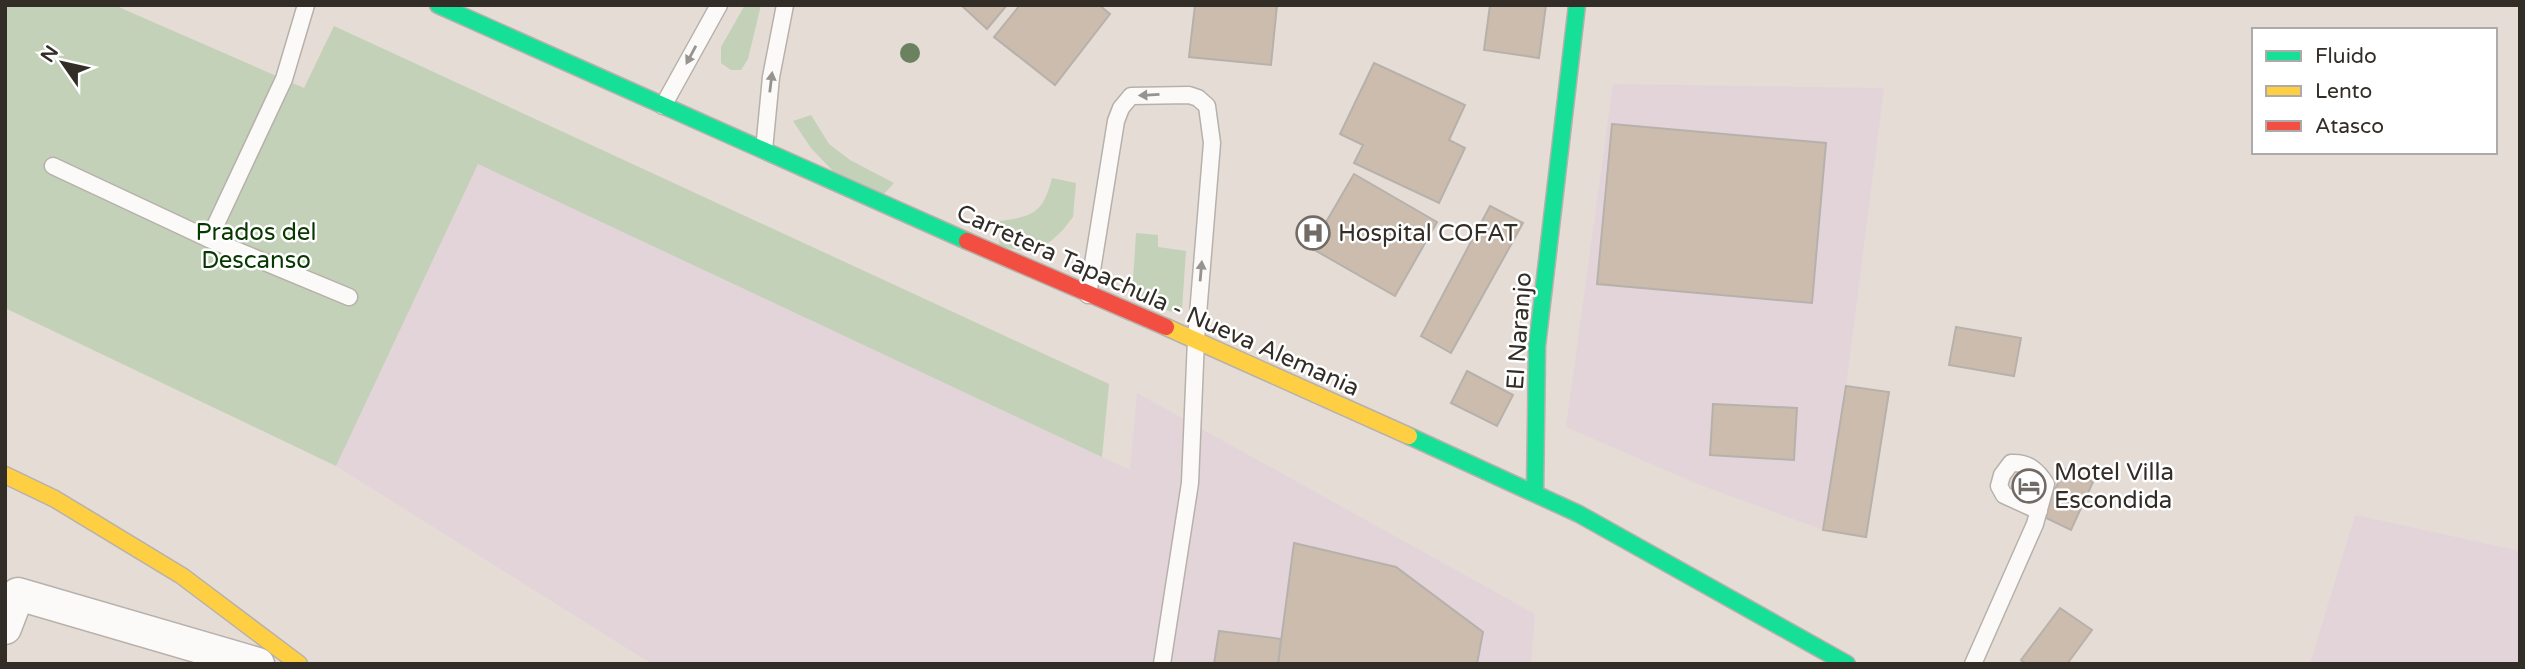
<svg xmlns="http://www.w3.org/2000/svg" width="2525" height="669" viewBox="0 0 2525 669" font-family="'Varela Round',sans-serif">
  <rect width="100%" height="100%" fill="#e5dcd5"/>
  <!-- industrial -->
  <g fill="#e3d4da">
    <polygon points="1613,84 1884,88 1846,386 1823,530 1695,483 1566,427"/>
    <polygon points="478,163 1130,470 1137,393 1535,614 1531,664 652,664 336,466"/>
    <polygon points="2355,515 2520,551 2520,664 2310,664"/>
  </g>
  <!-- green -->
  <g fill="#c2d1b7">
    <polygon points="5,5 114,5 304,88 334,26 1109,384 1102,457 478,164 336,466 5,308"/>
    <polygon points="745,5 761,5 748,59 741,70 731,70 721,63 721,47"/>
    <polygon points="811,115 829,144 850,160 894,183 882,196 833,171 811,148 793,121"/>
    <path d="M1052 178 1076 183 1073 217 1062 231 1051 241 1031 251 999 247 1000 221C1034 216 1043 213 1052 178Z"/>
    <polygon points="1136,233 1158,235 1158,247 1186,251 1182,309 1175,313 1132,297"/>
  </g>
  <!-- building -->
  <g fill="#cbbcae" stroke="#b7b1ab" stroke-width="2">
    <polygon points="961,5 1007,5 987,29"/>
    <polygon points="1020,5 1099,5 1110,14 1055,85 994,37"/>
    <polygon points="1195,5 1277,5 1271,65 1189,57"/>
    <polygon points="1490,5 1546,5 1539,58 1484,50"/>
    <polygon points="1374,63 1465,105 1449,140 1465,148 1439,203 1354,163 1363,145 1340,134"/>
    <polygon points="1612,124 1826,143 1812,303 1597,284"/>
    <polygon points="1354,174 1437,222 1395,296 1311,248"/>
    <polygon points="1490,206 1523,223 1451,353 1421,336"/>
    <polygon points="1956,327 2021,338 2014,376 1949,365"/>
    <polygon points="1467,371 1513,395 1497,426 1451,403"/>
    <polygon points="1846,386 1889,392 1866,537 1823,530"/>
    <polygon points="1713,404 1797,408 1794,460 1710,455"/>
    <polygon points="2065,469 2093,482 2071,530 2042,516"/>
    <polygon points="1294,543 1396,567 1483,632 1477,664 1278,664"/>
    <polygon points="2060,608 2092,630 2067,664 2026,664 2021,660"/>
    <polygon points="1219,631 1281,639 1278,664 1214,664"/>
  </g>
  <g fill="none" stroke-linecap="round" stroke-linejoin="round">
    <defs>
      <g id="lane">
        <polyline points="663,106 719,5"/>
        <polyline points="764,150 771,77 785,5"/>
        <polyline points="53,166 209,239 349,297"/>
        <polyline points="209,239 284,79 306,5"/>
        <polyline points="1088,295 1116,121 1121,108 1131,96 1189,95 1198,98 1207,106 1212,143 1196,339 1190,483 1162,664"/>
        <path d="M1973 664 2035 524 2046 484C2037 470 2028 462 2011 463L2002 475 1999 486 2004 495 2039 511"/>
      </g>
      <polyline id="street" points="5,628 18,594 258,664"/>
      <g id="fast">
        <polyline points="438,5 967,241"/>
        <polyline points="1409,436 1579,514 1847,664"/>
        <polyline points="1535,493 1537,346 1577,5"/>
      </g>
      <g id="slow">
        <polyline points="1166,327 1409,436"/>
        <polyline points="5,475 55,499 182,576 299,664"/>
      </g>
      <polyline id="jam" points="967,241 1166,327"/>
    </defs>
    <!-- lane casing -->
    <use href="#lane" stroke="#b7b1ab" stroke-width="19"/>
    <!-- street casing -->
    <use href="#street" stroke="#b7b1ab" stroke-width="35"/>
    <!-- fast casing -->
    <use href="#fast" stroke="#b7b1ab" stroke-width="19"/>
    <!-- slow casing -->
    <use href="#slow" stroke="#b7b1ab" stroke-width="19"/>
    <!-- jam casing -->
    <use href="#jam" stroke="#b7b1ab" stroke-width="19"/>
    <!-- lane -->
    <use href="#lane" stroke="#fbfaf9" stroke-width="16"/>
    <!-- street -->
    <use href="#street" stroke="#fbfaf9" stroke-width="32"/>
    <!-- fast -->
    <use href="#fast" stroke="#16e098" stroke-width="16"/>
    <!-- slow -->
    <use href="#slow" stroke="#ffcf43" stroke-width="16"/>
    <!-- jam -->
    <use href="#jam" stroke="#f24e42" stroke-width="16"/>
  </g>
  <!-- trees -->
  <circle fill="#6b8260" cx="910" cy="53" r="10"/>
  <!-- one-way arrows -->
  <defs><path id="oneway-solid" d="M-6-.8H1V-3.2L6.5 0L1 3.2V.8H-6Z" transform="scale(1.75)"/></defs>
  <g fill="#979490">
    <use href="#oneway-solid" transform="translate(691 55) rotate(118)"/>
    <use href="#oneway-solid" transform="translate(771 82) rotate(-83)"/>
    <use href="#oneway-solid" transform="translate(1149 95) rotate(177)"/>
    <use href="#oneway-solid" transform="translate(1201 271) rotate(-85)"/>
  </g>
  <!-- icons -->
  <defs>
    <symbol id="hospital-ring" viewBox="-11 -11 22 22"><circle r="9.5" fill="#fff" stroke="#716a65" stroke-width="1.5"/><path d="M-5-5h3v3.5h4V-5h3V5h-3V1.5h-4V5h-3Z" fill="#716a65"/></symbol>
    <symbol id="hotel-ring" viewBox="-11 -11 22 22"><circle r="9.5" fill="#fff" stroke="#716a65" stroke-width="1.5"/><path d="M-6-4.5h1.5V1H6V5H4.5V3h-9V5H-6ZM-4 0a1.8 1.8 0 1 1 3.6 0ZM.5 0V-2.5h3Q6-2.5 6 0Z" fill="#716a65"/></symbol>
  </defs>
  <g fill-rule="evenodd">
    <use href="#hospital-ring" x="1294" y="214" width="38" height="38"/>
    <use href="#hotel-ring" x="2010" y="467" width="38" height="38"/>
  </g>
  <g text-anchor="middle" stroke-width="5" stroke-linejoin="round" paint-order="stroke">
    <!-- park labels -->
    <g font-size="24" fill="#073800" stroke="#fff">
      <text x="256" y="240">Prados del<tspan x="256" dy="28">Descanso</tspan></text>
    </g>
    <!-- poi labels -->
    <g font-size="24" fill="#332d28" stroke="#fff" text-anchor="start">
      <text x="1338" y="241">Hospital COFAT</text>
      <text x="2054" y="480">Motel Villa<tspan x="2054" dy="28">Escondida</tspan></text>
    </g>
    <!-- street labels -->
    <g font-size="24" fill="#332d28" stroke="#fff">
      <text transform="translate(1158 300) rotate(24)" y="8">Carretera Tapachula - Nueva Alemania</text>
      <text transform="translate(1519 331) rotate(-86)" y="8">El Naranjo</text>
    </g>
  </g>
  <!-- border -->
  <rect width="2525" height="669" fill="none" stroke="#332d28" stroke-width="14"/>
  <!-- legend -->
  <rect x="2252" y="28" width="245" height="126" fill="#ffffff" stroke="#adaba9" stroke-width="2"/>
  <rect x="2266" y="51" width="35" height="10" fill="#16e098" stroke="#adaba9" stroke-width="2"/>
  <text x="2315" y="63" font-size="21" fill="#332d28">Fluido</text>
  <rect x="2266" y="86" width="35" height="10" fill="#ffcf43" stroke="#adaba9" stroke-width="2"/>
  <text x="2315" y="98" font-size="21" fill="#332d28">Lento</text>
  <rect x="2266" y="121" width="35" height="10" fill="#f24e42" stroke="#adaba9" stroke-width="2"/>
  <text x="2315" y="133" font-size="21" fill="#332d28">Atasco</text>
  <!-- north arrow -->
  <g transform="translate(63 63) rotate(304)" stroke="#ffffff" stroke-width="5" paint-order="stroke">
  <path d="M0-5L12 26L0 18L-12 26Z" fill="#332d28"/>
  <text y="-10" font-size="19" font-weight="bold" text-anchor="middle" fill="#332d28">N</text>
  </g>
</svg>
